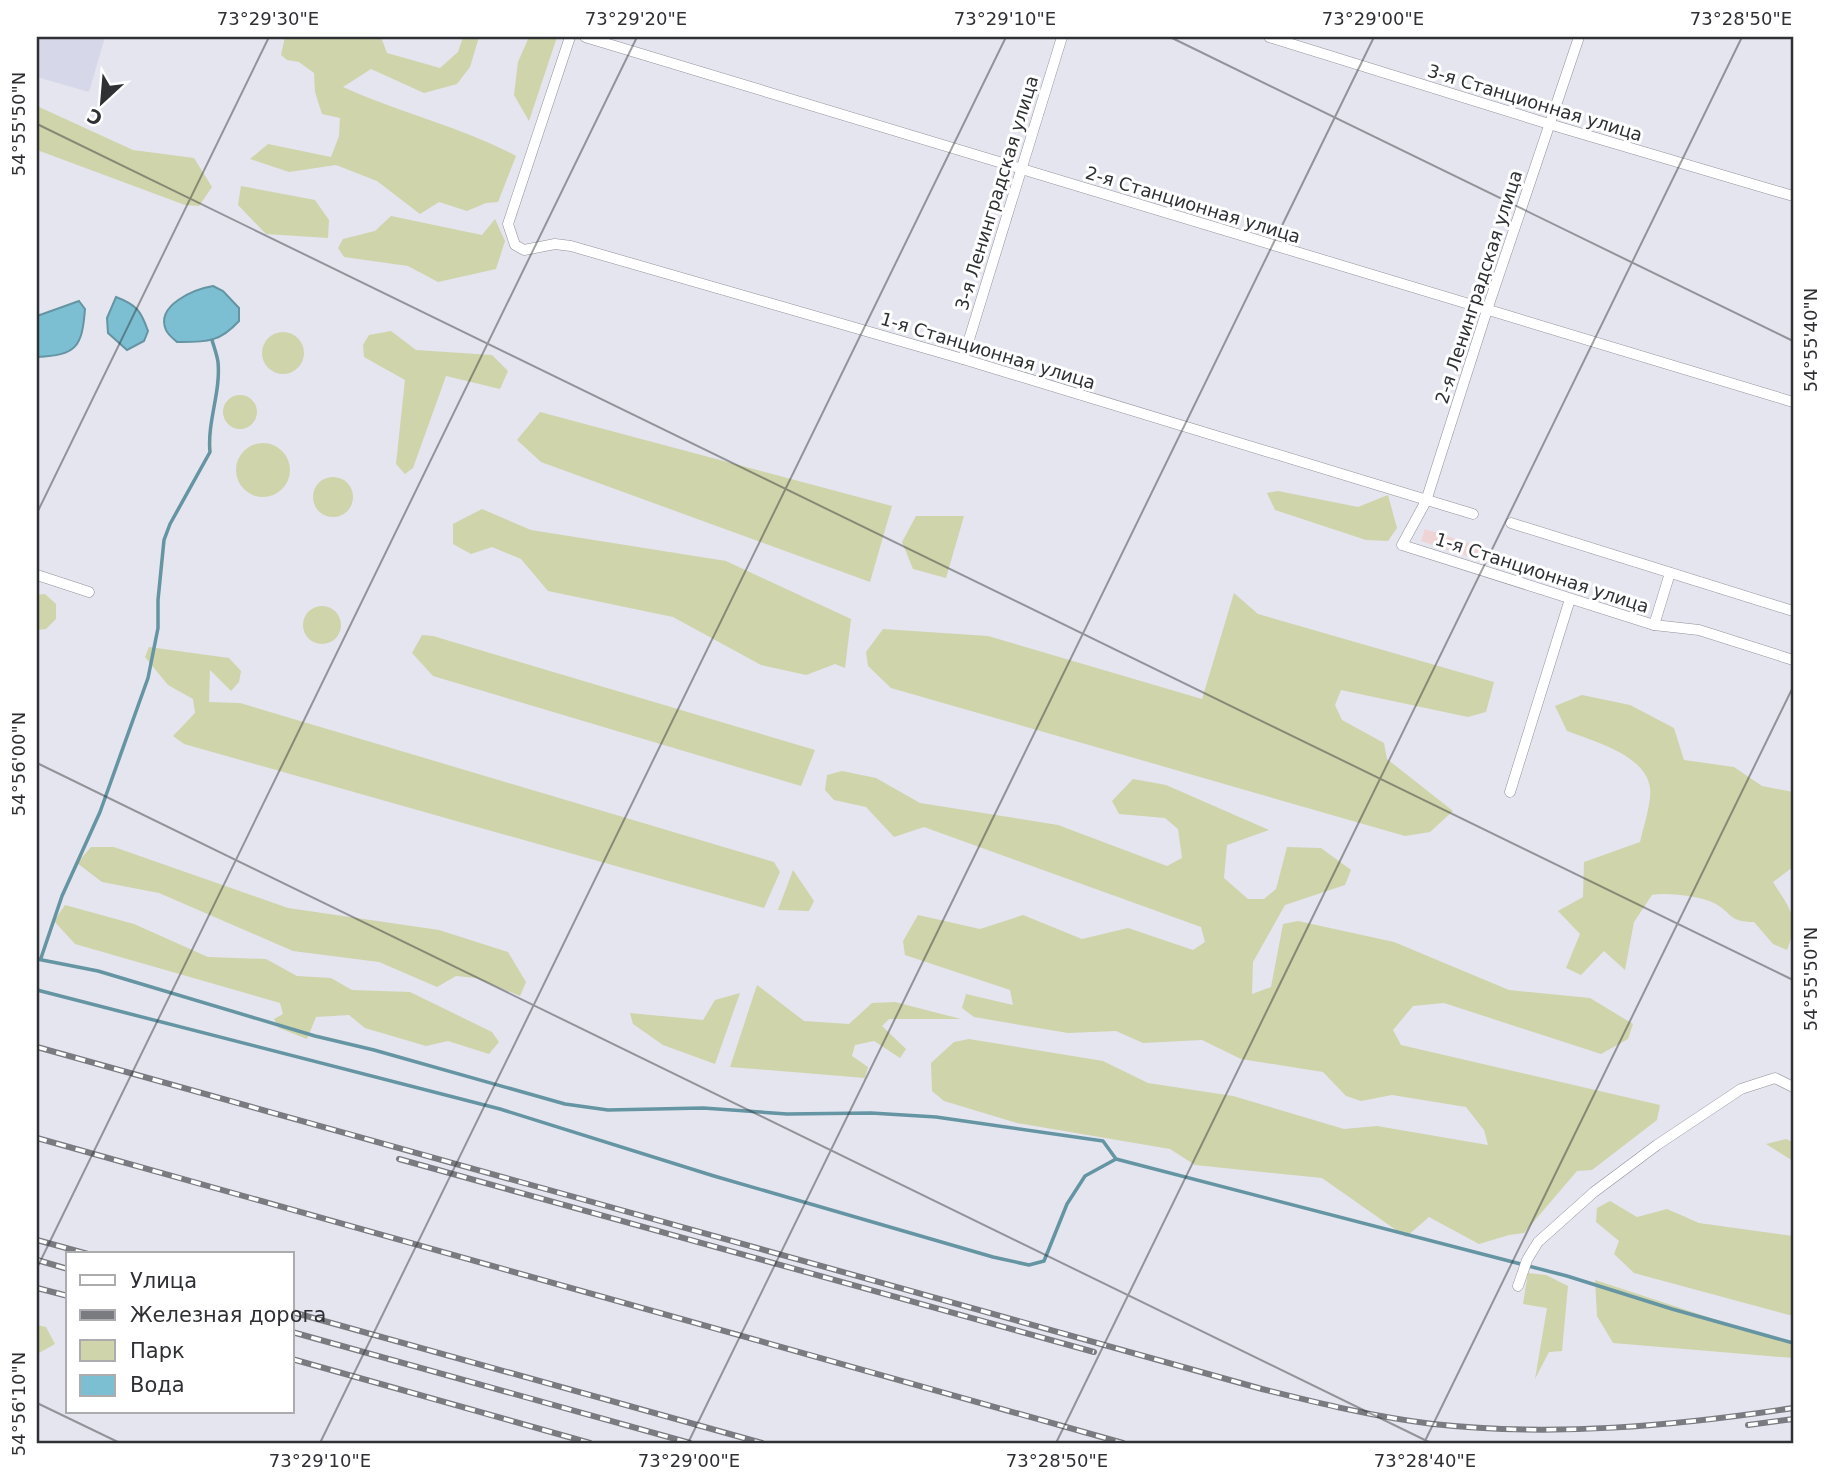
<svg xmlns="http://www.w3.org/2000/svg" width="1830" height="1480" viewBox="0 0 1830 1480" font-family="'DejaVu Sans',sans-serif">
  <rect width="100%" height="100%" fill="#e4e5ef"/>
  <!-- industrial -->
  <polygon fill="#efd4d6" points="1425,529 1551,570 1547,582 1421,541"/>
  <!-- built -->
  <polygon fill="#d6d7e9" points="37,37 105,37 89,92 37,77"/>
  <!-- green -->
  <g fill="#d0d4ab">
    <path d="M285 37H381L387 53 440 68 458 52 463 37H479L470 67 457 84 424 93 371 69 343 87C400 113 462 127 516 156L498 202 486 203 467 211 439 202 420 214 377 181 336 165 289 172 250 159 268 144 331 157 339 136 340 118 322 114 315 92 314 73 299 62 287 60 281 55Z"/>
    <polygon points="529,37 557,37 529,121 514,95 518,62"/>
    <polygon points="37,106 133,150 194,158 212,187 199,206 185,205 37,150"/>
    <polygon points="241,186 315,200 329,220 328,238 266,234 238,205"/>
    <polygon points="391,216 482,235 495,219 505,241 496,269 438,282 408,266 344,257 338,248 343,239 375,231"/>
    <polygon points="391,331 416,350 492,355 508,371 500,389 446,376 413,468 405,474 396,464 405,380 364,357 363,345 369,335"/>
    <circle cx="283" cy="353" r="21"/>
    <circle cx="240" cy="412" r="17"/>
    <polygon points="540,412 892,506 870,582 541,462 517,440"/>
    <circle cx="263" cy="470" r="27"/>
    <circle cx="333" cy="497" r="20"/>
    <polygon points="1278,491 1358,507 1388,495 1397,528 1388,541 1366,540 1275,510 1267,493"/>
    <polygon points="482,509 531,530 726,561 851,619 845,668 835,664 806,675 761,665 673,617 548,591 521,559 492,547 471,554 453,544 453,524"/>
    <polygon points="916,516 964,516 946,578 913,569 902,542"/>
    <polygon points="1234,593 1258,614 1494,682 1486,712 1468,717 1341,690 1335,705 1342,720 1384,743 1387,759 1453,811 1430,832 1405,836 891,688 868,666 866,652 883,629 988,636 1202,699"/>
    <polygon points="45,594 56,604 56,619 46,629 37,630 37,595"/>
    <circle cx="322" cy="625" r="19"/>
    <polygon points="422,635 433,636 815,750 801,786 433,676 412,653"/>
    <polygon points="149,647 229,658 241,671 239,682 231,691 210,670 209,702 240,703 774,862 780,872 764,908 184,744 173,736 195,713 193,699 168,685 145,657"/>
    <path d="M1582 695 1630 705 1674 728 1684 760 1734 767 1762 786 1793 792V867L1773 882C1790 909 1800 918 1787 950L1773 944 1754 922C1728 922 1733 913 1714 903 1699 896 1668 892 1652 895L1634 922 1625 970 1604 951 1581 975 1566 968 1580 934 1558 911 1583 897 1584 862 1640 842C1643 828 1652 802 1650 788 1646 755 1593 741 1567 731L1555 706Z"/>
    <polygon points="842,771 876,778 920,803 1058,825 1167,866 1182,858 1178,829 1165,818 1119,814 1112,801 1133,779 1166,785 1269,830 1227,845 1224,878 1248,899 1264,899 1276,889 1287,847 1321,848 1351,870 1345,885 1285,905 1253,962 1252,994 1271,987 1283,924 1298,921 1394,942 1509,990 1590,998 1633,1024 1628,1039 1601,1054 1444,1003 1413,1006 1393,1030 1401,1045 1660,1105 1657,1120 1592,1170 1577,1171 1524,1233 1509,1235 1479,1244 1429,1217 1406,1237 1322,1178 1195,1165 1170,1149 1017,1123 944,1101 932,1091 931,1063 954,1042 969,1039 1103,1061 1148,1083 1233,1096 1344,1129 1377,1126 1488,1145 1484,1130 1466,1107 1392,1095 1361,1101 1346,1096 1323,1072 1241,1059 1202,1040 1143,1043 1116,1031 1068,1033 974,1017 962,1008 966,994 1013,1005 1010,990 905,955 903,941 918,915 980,929 1023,915 1082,939 1128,928 1193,950 1205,942 1201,927 924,827 894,837 866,807 834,800 825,790 827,775"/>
    <polygon points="91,847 114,847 288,908 439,930 508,952 526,982 520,996 476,978 456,976 437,987 379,962 293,951 159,893 102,882 77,863"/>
    <polygon points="793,870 814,901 809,911 778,910"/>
    <polygon points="65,905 134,924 208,957 266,959 297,976 331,978 352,990 410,992 492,1032 499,1042 489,1054 448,1041 426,1046 365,1028 349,1015 316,1017 307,1039 279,1028 274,1019 283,1014 280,1003 75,944 54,921"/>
    <polygon points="757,985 804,1021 849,1024 872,1003 895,1002 961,1019 889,1019 882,1026 906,1049 900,1058 874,1041 855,1045 852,1056 868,1067 865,1078 730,1067"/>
    <polygon points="740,993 715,1064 663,1045 633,1024 630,1013 703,1020 715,1000"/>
    <polygon points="1786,1139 1793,1142 1793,1161 1766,1144"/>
    <polygon points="1610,1201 1637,1217 1667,1209 1699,1223 1793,1236 1793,1316 1634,1273 1614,1254 1619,1241 1596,1222 1597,1208"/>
    <polygon points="1528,1273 1546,1275 1568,1286 1562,1351 1549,1352 1535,1379 1547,1308 1523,1304"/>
    <polygon points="1595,1280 1793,1345 1793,1358 1613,1343 1597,1316"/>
    <polygon points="37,1325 46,1327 55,1344 37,1354"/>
  </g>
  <!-- water -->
  <g fill="#7cbfd3" stroke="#6594a3" stroke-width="2">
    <path d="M213 286 223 291 239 308V321C219 343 206 342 177 342 174 339 168 335 166 330 155 305 195 289 213 286Z"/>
    <path d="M116 297C137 305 141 311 148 331L144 341 127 350 108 333 107 318Z"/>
    <path d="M79 301 85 309C82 348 76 355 37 357V316Z"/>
  </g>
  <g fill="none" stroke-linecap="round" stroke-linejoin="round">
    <!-- stream -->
    <g stroke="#6594a3" stroke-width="3.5">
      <path d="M41 958 62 896 100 812 148 678 158 628V600L164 540 170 524 210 452C207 422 221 392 218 362 217 355 214 347 212 340"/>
      <polyline points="37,959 98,971 315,1036 374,1050 565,1104 608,1110 703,1108 787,1114 871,1113 936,1117 1103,1141 1116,1159 1567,1276 1672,1309 1793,1343"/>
      <polyline points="37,990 500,1109 714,1176 993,1257 1029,1265 1044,1261 1067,1204 1085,1176 1116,1159"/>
    </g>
    <defs>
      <g id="street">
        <polyline points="570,37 508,224 515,245 524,250 555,244 571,246 963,359 1473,514"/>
        <polyline points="585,37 1793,402"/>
        <polyline points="1269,37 1549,124 1793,196"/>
        <polyline points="1579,37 1487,310 1426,501 1402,545 1654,625 1699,630 1793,660"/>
        <polyline points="963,359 1062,37"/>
        <polyline points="1511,523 1793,611"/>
        <polyline points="37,575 89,592"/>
        <polyline points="1654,625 1670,573"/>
        <polyline points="1510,792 1570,599"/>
        <polyline points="1518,1286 1527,1260 1538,1242 1594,1192 1657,1145 1741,1089 1775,1078 1793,1087"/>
      </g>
    </defs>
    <!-- street casing -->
    <use href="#street" stroke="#91919b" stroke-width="11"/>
    <!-- street -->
    <use href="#street" stroke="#fff" stroke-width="10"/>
    <defs>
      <g id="rail">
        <path d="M37 1047 1262 1389C1318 1403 1375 1417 1433 1424 1553 1437 1674 1426 1793 1408"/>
        <polyline points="37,1138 1123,1443"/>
        <polyline points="399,1159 1094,1352"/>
        <polyline points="37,1240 88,1254"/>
        <polyline points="37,1260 68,1269"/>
        <polyline points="37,1288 68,1296"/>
        <polyline points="292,1312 762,1443"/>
        <polyline points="292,1332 690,1443"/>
        <polyline points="292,1359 590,1443"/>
        <polyline points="1748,1425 1793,1419"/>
      </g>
    </defs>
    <!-- rail casing -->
    <use href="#rail" stroke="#7a7b81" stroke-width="6"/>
    <!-- rail -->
    <use href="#rail" stroke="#fff" stroke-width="3.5" stroke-dasharray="10" stroke-linecap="butt"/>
  </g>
  <!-- ticks -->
  <path fill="none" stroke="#2f3034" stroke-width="2" stroke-opacity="0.45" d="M1170 37 1793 341M37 124 1793 980M37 513 269 37M37 763 1431 1443M37 1268 637 37M37 1403 120 1443M320 1443 1006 37M688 1443 1374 37M1056 1443 1742 37M1424 1443 1793 687M1793 1443V1442"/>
  <g text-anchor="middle" stroke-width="6" stroke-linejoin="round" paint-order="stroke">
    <!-- street labels -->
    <g font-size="18" fill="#2f3034" stroke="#fff">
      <text transform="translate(1535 103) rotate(17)" y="6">3-я Станционная улица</text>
      <text transform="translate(997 193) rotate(-73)" y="6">3-я Ленинградская улица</text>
      <text transform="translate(1193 205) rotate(17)" y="6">2-я Станционная улица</text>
      <text transform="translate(1479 287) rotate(-72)" y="6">2-я Ленинградская улица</text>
      <text transform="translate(988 351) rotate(17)" y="6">1-я Станционная улица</text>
      <text transform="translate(1542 573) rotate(18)" y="6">1-я Станционная улица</text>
    </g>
  </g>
  <!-- border -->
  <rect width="1830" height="1480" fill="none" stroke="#ffffff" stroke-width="77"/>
  <!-- legend -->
  <rect x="66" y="1252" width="228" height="161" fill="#ffffff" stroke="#acacae" stroke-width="2"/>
  <rect x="80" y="1275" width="35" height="10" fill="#ffffff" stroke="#acacae" stroke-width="2"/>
  <text x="130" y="1288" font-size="21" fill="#2f3034">Улица</text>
  <rect x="80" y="1310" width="35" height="10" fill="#7a7b81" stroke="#acacae" stroke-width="2"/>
  <text x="130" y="1322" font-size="21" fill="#2f3034">Железная дорога</text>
  <rect x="80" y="1340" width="35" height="21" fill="#d0d4ab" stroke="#acacae" stroke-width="2"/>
  <text x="130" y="1358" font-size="21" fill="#2f3034">Парк</text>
  <rect x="80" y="1375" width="35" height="21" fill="#7cbfd3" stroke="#acacae" stroke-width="2"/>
  <text x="130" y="1392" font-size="21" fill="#2f3034">Вода</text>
  <!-- north arrow -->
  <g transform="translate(102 102) rotate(206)" stroke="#ffffff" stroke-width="5" paint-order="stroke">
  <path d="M0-5L12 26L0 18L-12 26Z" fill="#2f3034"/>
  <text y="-10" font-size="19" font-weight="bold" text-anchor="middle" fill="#2f3034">С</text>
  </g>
  <rect x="38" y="38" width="1754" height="1404" fill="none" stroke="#2f3034" stroke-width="2.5"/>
  <g font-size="18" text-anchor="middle" fill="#2f3034">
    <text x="268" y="25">73°29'30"E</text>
    <text x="636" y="25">73°29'20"E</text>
    <text x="1005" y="25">73°29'10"E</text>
    <text x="1373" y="25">73°29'00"E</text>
    <text x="1741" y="25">73°28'50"E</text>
    <text transform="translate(19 124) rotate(-90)" y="6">54°55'50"N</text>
    <text transform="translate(1811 340) rotate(-90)" y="6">54°55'40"N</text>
    <text transform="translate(19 764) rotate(-90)" y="6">54°56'00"N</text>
    <text transform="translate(1811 979) rotate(-90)" y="6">54°55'50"N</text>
    <text transform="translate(19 1404) rotate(-90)" y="6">54°56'10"N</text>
    <text x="320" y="1467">73°29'10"E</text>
    <text x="689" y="1467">73°29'00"E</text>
    <text x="1057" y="1467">73°28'50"E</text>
    <text x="1425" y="1467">73°28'40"E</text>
  </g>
</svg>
